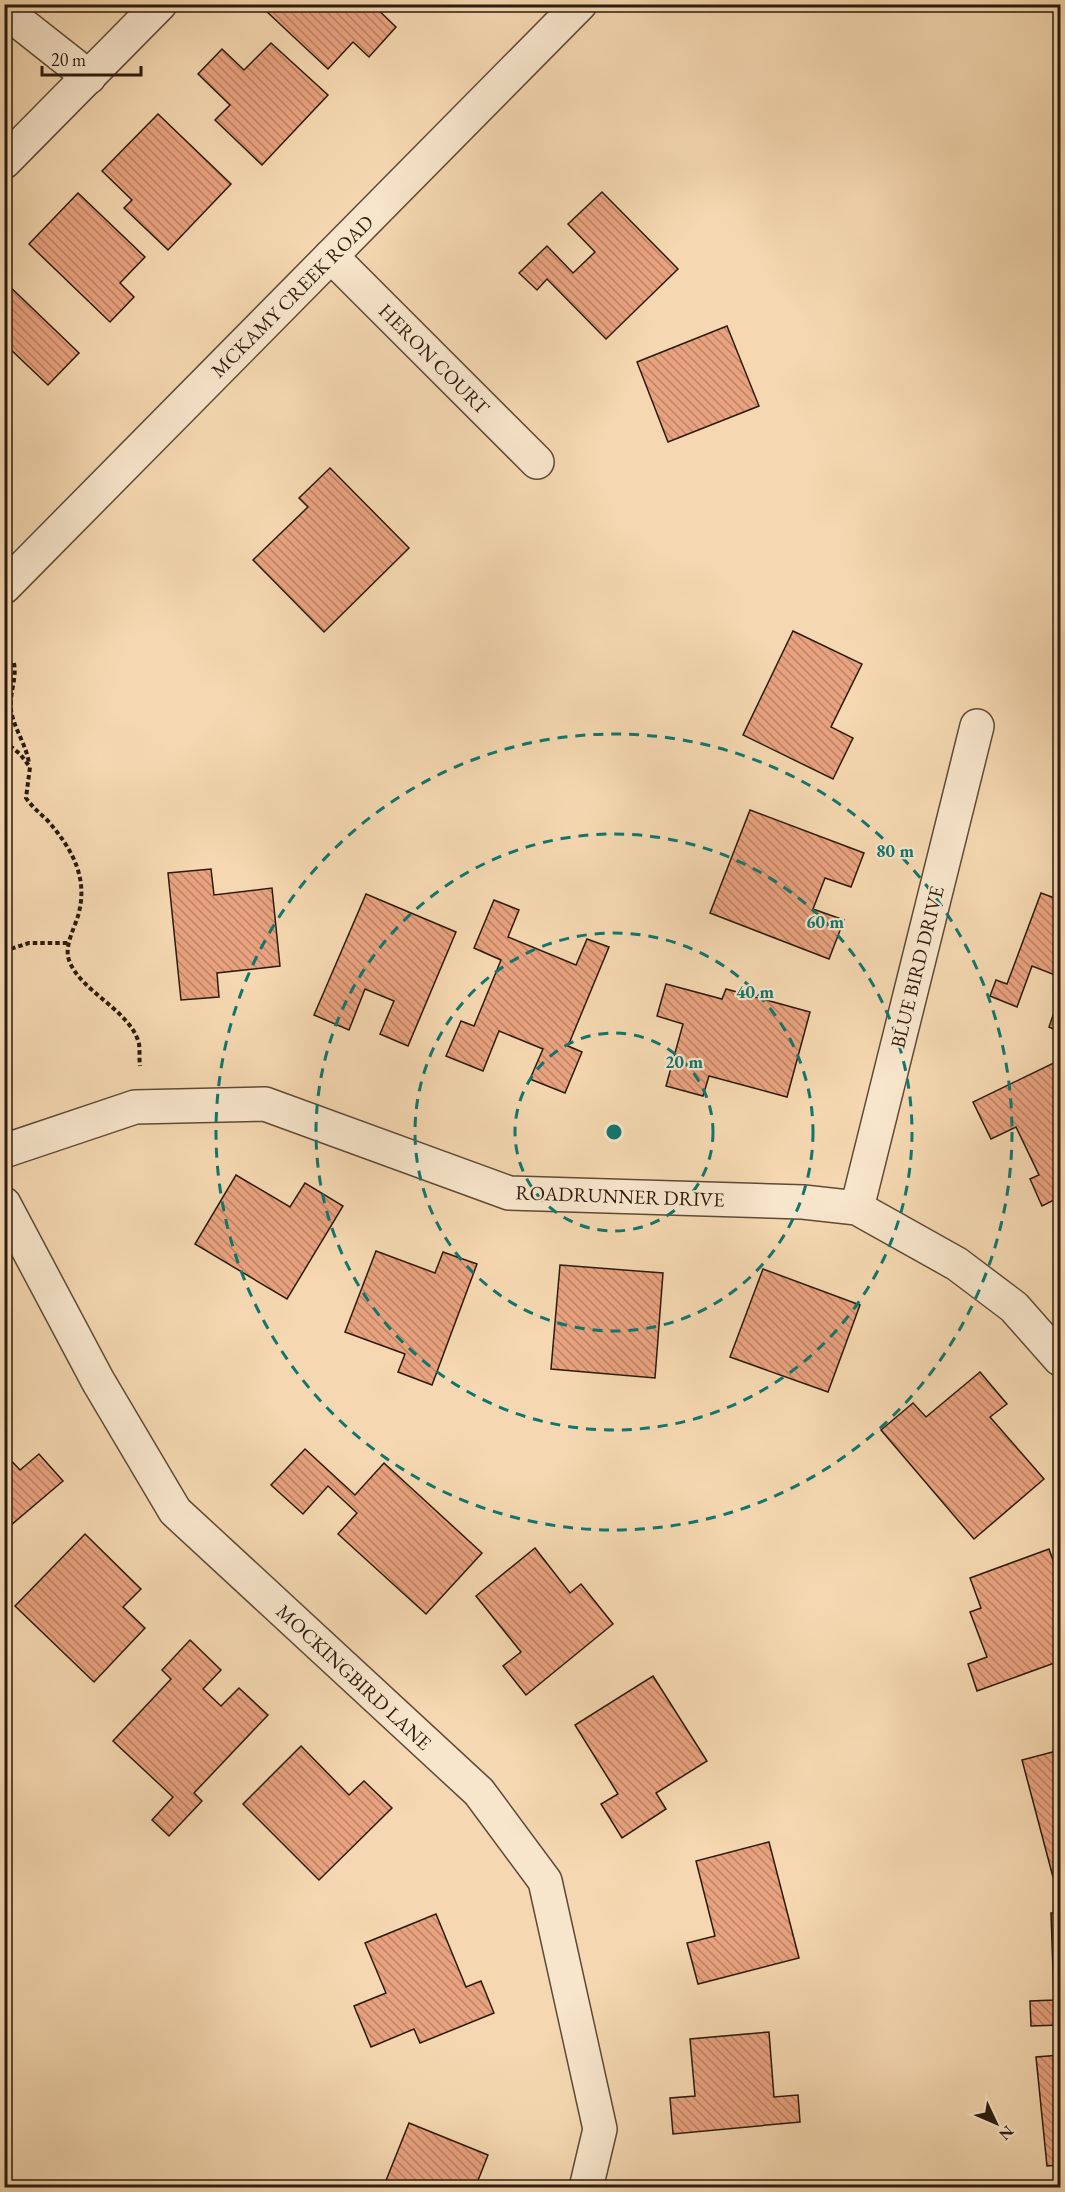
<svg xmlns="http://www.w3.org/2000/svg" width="1065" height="2192" viewBox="0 0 1065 2192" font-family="'EB Garamond',serif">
  <defs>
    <pattern id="building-back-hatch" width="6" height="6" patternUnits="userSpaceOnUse" patternTransform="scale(1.5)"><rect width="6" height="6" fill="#e9a27f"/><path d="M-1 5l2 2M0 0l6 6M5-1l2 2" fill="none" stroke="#bd8366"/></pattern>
  </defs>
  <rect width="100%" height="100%" fill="#f5d8b1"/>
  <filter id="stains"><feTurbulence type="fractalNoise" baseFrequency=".00333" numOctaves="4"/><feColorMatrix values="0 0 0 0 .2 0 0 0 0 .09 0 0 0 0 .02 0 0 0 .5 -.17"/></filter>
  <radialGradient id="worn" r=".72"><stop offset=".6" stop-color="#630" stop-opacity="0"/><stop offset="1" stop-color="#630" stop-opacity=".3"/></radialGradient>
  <!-- building -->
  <g fill="url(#building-back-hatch)" stroke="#2b1b0d" stroke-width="1.5">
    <polygon points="270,4 372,4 396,27 369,57 353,42 328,69 265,10"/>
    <polygon points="271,43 328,95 262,165 215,120 230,105 198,74 222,49 244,70"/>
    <polygon points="158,114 231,184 168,250 124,208 132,200 102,171"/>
    <polygon points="602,192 678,269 606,339 547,279 537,290 519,273 547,246 573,273 595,252 568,224"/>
    <polygon points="78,193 145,257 120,283 134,297 110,322 29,244"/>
    <polygon points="4,281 79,353 48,385 9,348 4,352"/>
    <polygon points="727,326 759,406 668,442 637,362"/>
    <polygon points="330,468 409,548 324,632 253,560 308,507 299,498"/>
    <polygon points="793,631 862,664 831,727 853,738 833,779 743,735"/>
    <polygon points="750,810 864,853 851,887 825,878 813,909 844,920 829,959 710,913"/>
    <polygon points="211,869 214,895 272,888 280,966 217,973 219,997 181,1000 168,873"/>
    <polygon points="1041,893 1060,900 1060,977 1032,966 1017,1007 990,996 996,980 1007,984"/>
    <polygon points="366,894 456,932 408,1046 380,1034 394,1001 365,989 349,1030 314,1015"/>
    <polygon points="494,900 519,910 508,937 576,965 587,939 609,947 568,1046 582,1052 565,1093 530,1079 543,1049 499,1031 483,1071 446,1056 461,1021 474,1026 501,960 474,948"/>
    <polygon points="666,984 722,999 726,989 810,1012 787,1097 709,1076 703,1096 666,1086 683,1024 657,1016"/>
    <polygon points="1060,995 1060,1032 1049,1027"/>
    <polygon points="1060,1060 1060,1197 1042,1206 1030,1179 1039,1175 1016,1127 991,1139 973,1102"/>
    <polygon points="236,1175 290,1207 305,1183 343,1206 287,1299 195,1244"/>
    <polygon points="376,1251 435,1273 443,1252 477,1264 432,1385 398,1372 405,1354 345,1332"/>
    <polygon points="560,1265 663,1273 655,1378 551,1369"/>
    <polygon points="763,1269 860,1305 828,1392 730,1357"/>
    <polygon points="980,1372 1007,1404 990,1417 1044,1479 974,1539 881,1430 913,1403 926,1417"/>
    <polygon points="305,1449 355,1495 384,1463 482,1553 426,1614 338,1534 357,1513 328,1486 303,1514 271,1485"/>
    <polygon points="4,1453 20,1470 39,1454 63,1481 4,1531"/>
    <polygon points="85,1534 141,1589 123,1607 145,1628 94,1682 15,1606"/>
    <polygon points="535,1548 570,1593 581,1584 613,1624 526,1695 503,1666 521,1652 476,1596"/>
    <polygon points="1049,1549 1060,1580 1060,1661 977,1691 968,1664 987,1657 970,1612 981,1608 970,1578"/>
    <polygon points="190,1640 221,1670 203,1689 221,1706 239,1688 268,1715 194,1793 202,1801 169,1836 152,1820 173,1797 113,1741 171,1679 162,1670"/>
    <polygon points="653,1676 707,1761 656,1793 666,1809 622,1838 601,1804 618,1794 575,1725"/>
    <polygon points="301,1746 349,1795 364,1781 392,1808 319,1880 243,1804"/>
    <polygon points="1060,1750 1060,1875 1053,1877 1022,1760"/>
    <polygon points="769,1842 799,1958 698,1984 687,1943 715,1936 696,1861"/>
    <polygon points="1051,1913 1060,1913 1060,2025 1031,2026 1030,2001 1054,2000"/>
    <polygon points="436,1914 466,1987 481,1981 494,2013 420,2043 414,2029 371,2047 354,2006 386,1993 365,1943"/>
    <polygon points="769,2032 774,2097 798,2095 800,2122 673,2134 670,2098 695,2096 690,2039"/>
    <polygon points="1060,2055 1060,2165 1047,2166 1036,2057"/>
    <polygon points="409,2123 488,2155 475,2188 383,2188"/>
  </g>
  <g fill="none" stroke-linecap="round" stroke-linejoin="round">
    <defs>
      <g id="minor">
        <polyline points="4,10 89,77"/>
        <polyline points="4,162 160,4"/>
        <polyline points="331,256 537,462"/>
        <polyline points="4,587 580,4"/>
        <polyline points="4,1151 135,1107 265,1104 509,1193 803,1202 857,1208 957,1264 1014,1307 1060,1359"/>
        <polyline points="4,1204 98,1381 175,1511 479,1792 545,1881 600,2129 586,2188"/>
        <polyline points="857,1208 977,726"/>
      </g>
    </defs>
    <!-- minor casing -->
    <use href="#minor" stroke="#5e4a36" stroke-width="36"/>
    <!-- path -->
    <g stroke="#2b1b0d" stroke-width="4" stroke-dasharray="4.5 3" stroke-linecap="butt">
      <path d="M14 663C17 679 9 694 11 710 14 729 26 744 29 763"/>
      <path d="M4 741 20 754 30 767 26 798C32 807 40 813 48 821 72 849 89 878 78 916 74 929 64 947 69 960 80 992 131 1010 139 1044 140 1051 139 1059 140 1066"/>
      <polyline points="4,951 29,943 69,943"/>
    </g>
    <!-- minor -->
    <use href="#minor" stroke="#f8e6cc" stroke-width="33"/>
  </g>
  <!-- distance rings -->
  <g fill="none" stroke="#0f766e" stroke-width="3" stroke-dasharray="10 8">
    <circle cx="614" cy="1132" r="99"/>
    <circle cx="614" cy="1132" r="199"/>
    <circle cx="614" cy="1132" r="298"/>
    <circle cx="614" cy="1132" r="398"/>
  </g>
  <g text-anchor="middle" stroke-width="4.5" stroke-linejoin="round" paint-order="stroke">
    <!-- street labels -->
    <g font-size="20" fill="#2b1b0d" stroke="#f8e6cc">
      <text transform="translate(292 296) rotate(-45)" y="7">MCKAMY CREEK ROAD</text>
      <text transform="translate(434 359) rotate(45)" y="7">HERON COURT</text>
      <text transform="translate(917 967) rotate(-76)" y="7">BLUE BIRD DRIVE</text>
      <text transform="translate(620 1196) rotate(2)" y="7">ROADRUNNER DRIVE</text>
      <text transform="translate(354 1677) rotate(43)" y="7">MOCKINGBIRD LANE</text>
    </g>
  </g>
  <circle cx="614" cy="1132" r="9" fill="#0f766e" stroke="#f8e6cc" stroke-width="3"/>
  <g font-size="18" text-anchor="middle" font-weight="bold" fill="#0f766e" stroke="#f8e6cc" stroke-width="4.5" stroke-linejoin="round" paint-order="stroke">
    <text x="895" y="857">80 m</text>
    <text x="825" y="928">60 m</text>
    <text x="755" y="998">40 m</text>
    <text x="684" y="1068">20 m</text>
  </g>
  <!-- margin -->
  <rect width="1065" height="2192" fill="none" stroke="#f5d8b1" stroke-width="24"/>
  <rect x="6" y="6" width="1053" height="2180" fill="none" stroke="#2b1b0d" stroke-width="3"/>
  <rect x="12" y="12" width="1041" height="2168" fill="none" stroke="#2b1b0d" stroke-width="1.5"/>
  <!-- north arrow -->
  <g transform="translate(996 2123) rotate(134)" stroke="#f8e6cc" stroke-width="4.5" paint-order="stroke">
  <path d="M0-4.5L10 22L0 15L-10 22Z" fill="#2b1b0d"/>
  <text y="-9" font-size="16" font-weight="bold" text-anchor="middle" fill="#2b1b0d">N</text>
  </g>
  <!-- scale -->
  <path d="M42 66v9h99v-9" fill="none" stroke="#2b1b0d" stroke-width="3"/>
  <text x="51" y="66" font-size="18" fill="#2b1b0d" stroke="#f8e6cc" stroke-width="4.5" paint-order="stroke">20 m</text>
  <rect width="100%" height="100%" filter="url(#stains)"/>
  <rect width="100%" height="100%" fill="url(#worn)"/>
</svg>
